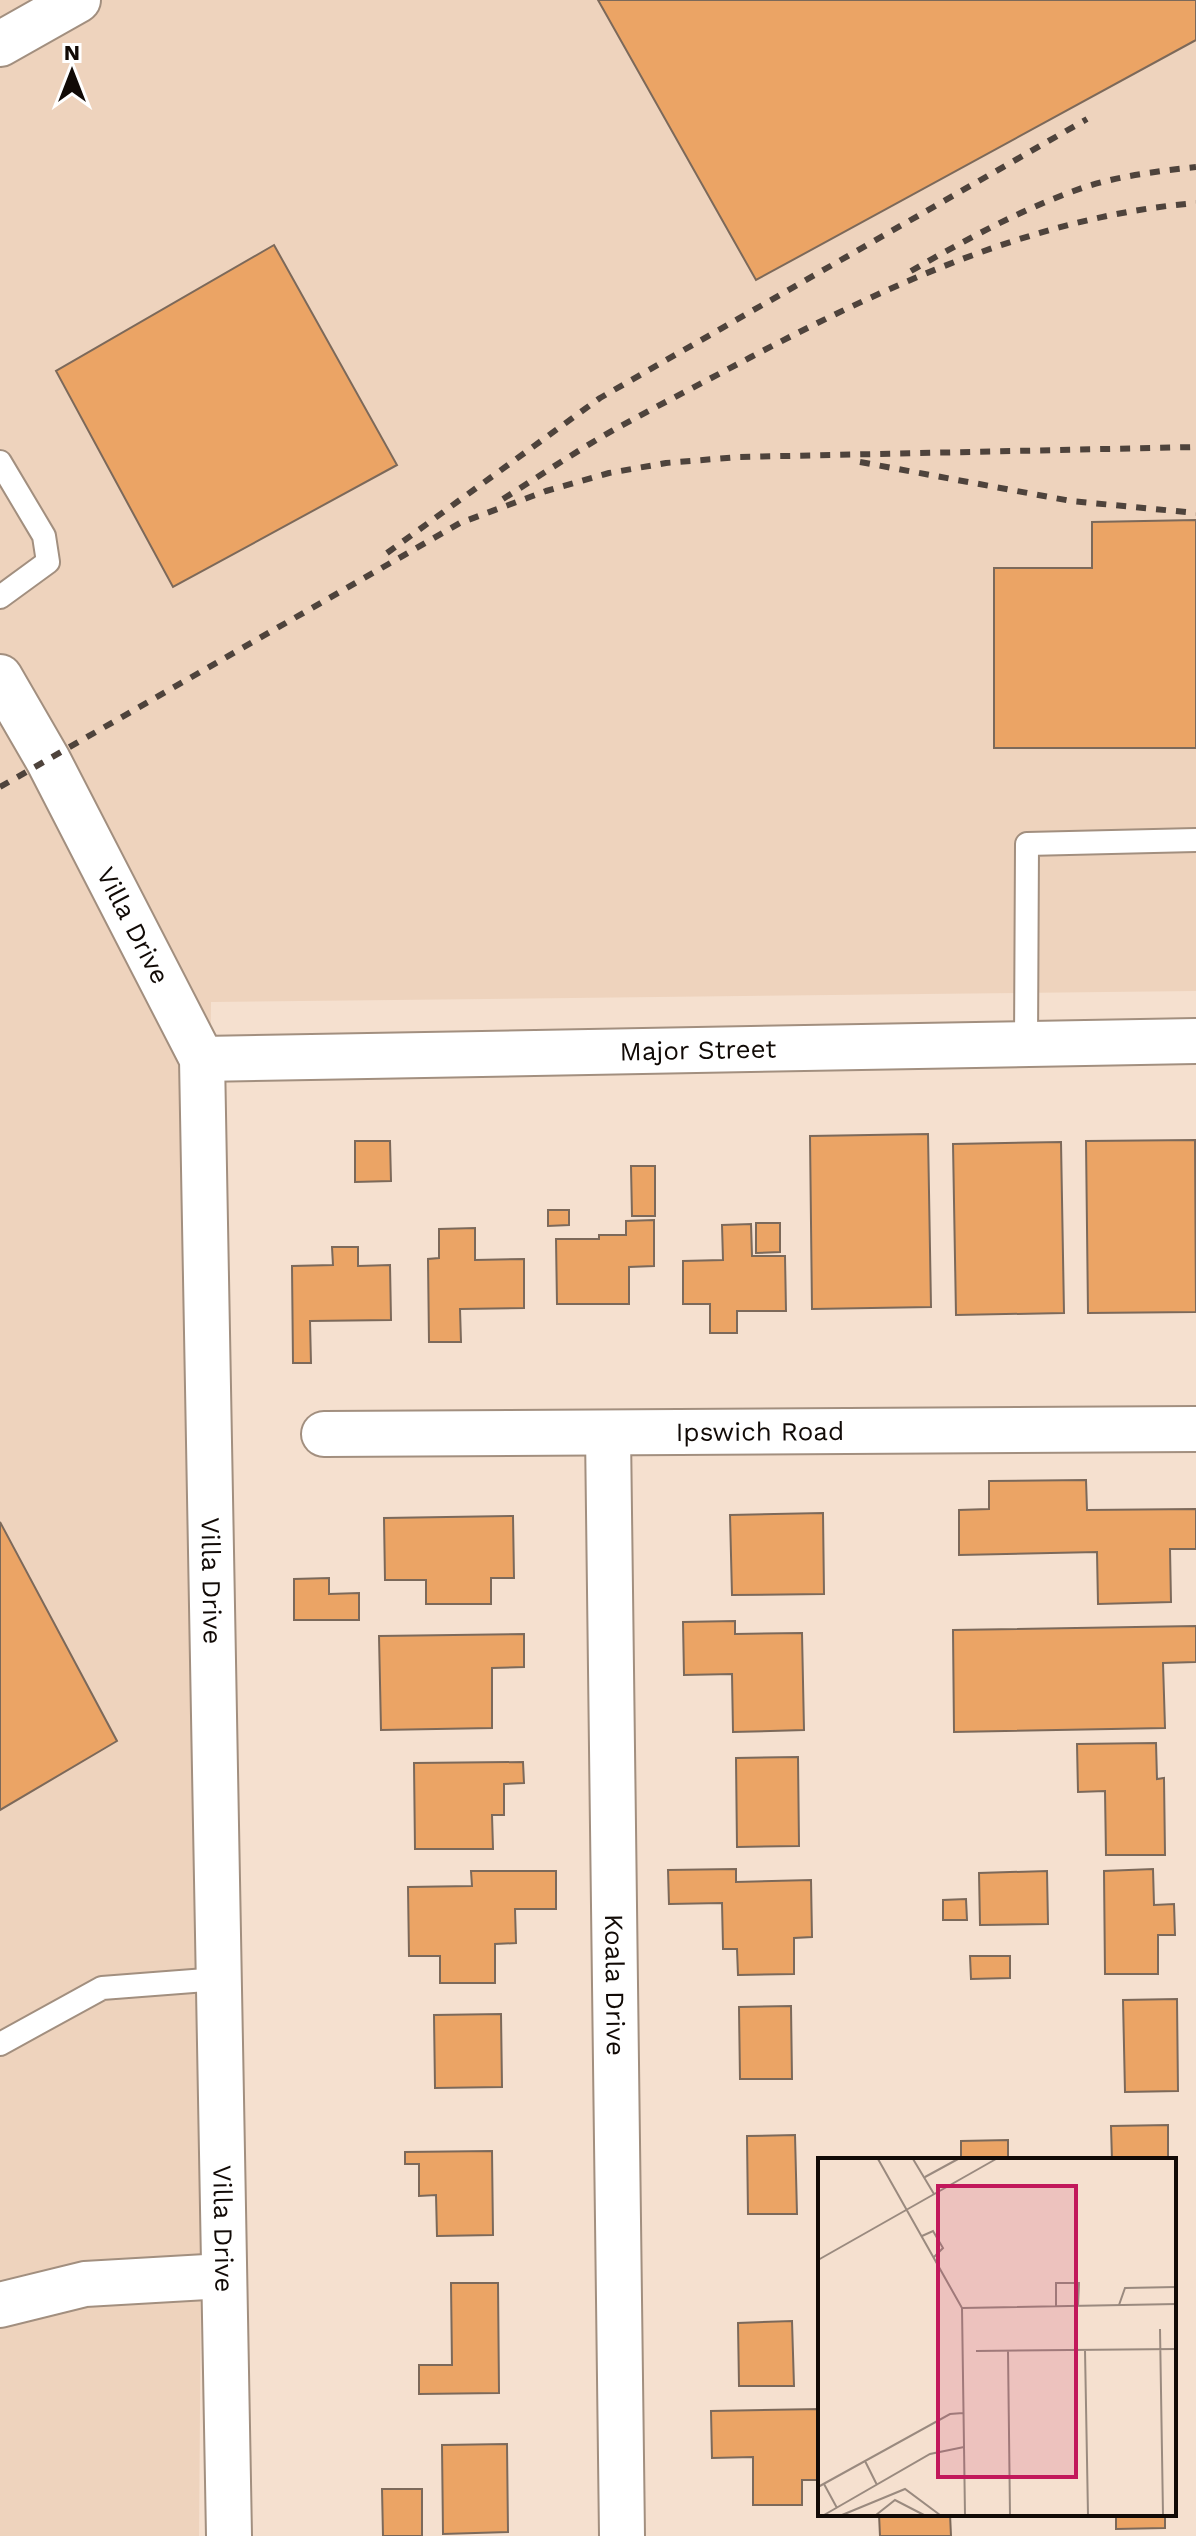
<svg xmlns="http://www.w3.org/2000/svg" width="1196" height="2536" viewBox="0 0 1196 2536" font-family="'Work Sans',sans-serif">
  <rect width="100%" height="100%" fill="#f5e0cf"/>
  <!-- built -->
  <polygon fill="#eed3bd" points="0,0 1196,0 1196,991 211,1002 199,2536 0,2536"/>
  <!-- building -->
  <g fill="#eba465" stroke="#7c695a" stroke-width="2">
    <polygon points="598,0 1196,0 1196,40 756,280"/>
    <polygon points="274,245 397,465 173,587 56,371"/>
    <polygon points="1196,520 1196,748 994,748 994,568 1092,568 1092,522"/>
    <polygon points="928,1134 931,1307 812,1309 810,1136"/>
    <polygon points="1195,1140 1196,1312 1088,1313 1086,1141"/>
    <polygon points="355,1141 390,1141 391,1181 355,1182"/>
    <polygon points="1061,1142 1064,1313 956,1315 953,1144"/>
    <polygon points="631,1166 655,1166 655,1216 632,1216"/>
    <polygon points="548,1210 569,1210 569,1225 548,1226"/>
    <polygon points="654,1220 654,1266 629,1267 629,1304 557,1304 556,1239 599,1239 599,1235 626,1235 626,1221"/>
    <polygon points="756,1223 780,1223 780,1252 756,1253"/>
    <polygon points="751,1224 752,1256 785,1256 786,1311 737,1311 737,1333 710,1333 710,1304 683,1304 683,1261 723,1260 722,1225"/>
    <polygon points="475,1228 475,1260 524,1259 524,1308 460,1309 461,1342 429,1342 428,1259 439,1258 439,1229"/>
    <polygon points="332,1247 358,1247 358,1266 390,1265 391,1320 310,1321 311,1363 293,1363 292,1266 333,1265"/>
    <polygon points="1086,1480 1087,1510 1196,1509 1196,1549 1170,1549 1171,1602 1098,1604 1097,1552 959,1555 959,1510 989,1509 989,1481"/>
    <polygon points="823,1513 824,1594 732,1595 730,1515"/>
    <polygon points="513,1516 514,1578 491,1578 491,1604 426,1604 426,1580 385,1580 384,1518"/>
    <polygon points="0,1522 117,1741 0,1810"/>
    <polygon points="329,1578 329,1594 359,1593 359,1620 294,1620 294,1579"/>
    <polygon points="735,1621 735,1634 802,1633 804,1730 733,1732 732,1674 684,1675 683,1622"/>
    <polygon points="1196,1626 1196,1662 1163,1663 1165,1728 954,1732 953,1630"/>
    <polygon points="524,1634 524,1667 492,1668 492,1728 381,1730 379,1636"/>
    <polygon points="1156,1743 1157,1779 1164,1778 1165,1855 1106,1855 1105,1791 1078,1792 1077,1744"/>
    <polygon points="798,1757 799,1846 737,1847 736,1758"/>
    <polygon points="523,1762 524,1783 504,1784 504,1815 492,1815 493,1849 415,1849 414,1763"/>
    <polygon points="736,1869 736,1882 811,1880 812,1937 794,1938 794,1974 738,1975 737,1949 723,1949 722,1903 669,1904 668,1870"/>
    <polygon points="1153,1869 1154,1905 1174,1904 1175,1935 1158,1935 1158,1974 1105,1974 1104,1871"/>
    <polygon points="471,1871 556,1871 556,1909 515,1909 516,1943 495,1944 495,1983 440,1983 440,1956 409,1956 408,1887 472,1886"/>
    <polygon points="1047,1871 1048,1924 980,1925 979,1873"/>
    <polygon points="966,1899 967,1920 943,1920 943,1900"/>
    <polygon points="970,1956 1010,1956 1010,1978 971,1979"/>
    <polygon points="1177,1999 1178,2091 1125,2092 1123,2000"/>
    <polygon points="791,2006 792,2079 740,2079 739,2007"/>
    <polygon points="501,2014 502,2087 435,2088 434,2015"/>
    <polygon points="1168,2125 1168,2160 1112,2160 1111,2126"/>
    <polygon points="795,2135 797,2214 748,2214 747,2136"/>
    <polygon points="1008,2140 1008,2160 961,2160 961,2141"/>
    <polygon points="492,2151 493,2235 437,2236 436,2195 419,2196 419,2164 405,2164 405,2152"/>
    <polygon points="451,2283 498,2283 499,2393 419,2394 419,2365 452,2365"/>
    <polygon points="792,2321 794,2386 739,2386 738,2323"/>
    <polygon points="820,2409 820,2480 802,2480 802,2505 753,2505 753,2457 712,2458 711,2411"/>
    <polygon points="507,2444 508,2532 443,2534 442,2445"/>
    <polygon points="382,2489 422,2489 422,2536 383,2536"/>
    <polygon points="879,2514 950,2514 951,2536 880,2536"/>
    <polygon points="1116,2514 1165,2514 1165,2528 1116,2529"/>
  </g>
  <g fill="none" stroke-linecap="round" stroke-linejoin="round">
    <defs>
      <g id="lane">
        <polyline points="0,462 44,536 48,562 0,597"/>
        <polyline points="1026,1043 1027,844 1196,840"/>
        <polyline points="0,2044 102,1988 219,1979"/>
      </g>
      <g id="street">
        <polyline points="0,44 78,0"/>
        <path id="s1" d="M0 677 48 760 202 1059 229 2536"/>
        <path id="s2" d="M202 1059 1196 1041"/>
        <path id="s3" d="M608 1433 622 2536"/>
        <path id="s4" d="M324 1434 1196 1429"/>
        <polyline points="0,2305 85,2284 224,2276"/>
      </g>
    </defs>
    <!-- lane casing -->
    <use href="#lane" stroke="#a28f7f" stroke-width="26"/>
    <!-- street casing -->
    <use href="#street" stroke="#a28f7f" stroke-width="48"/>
    <!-- lane -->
    <use href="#lane" stroke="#fff" stroke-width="22"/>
    <!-- street -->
    <use href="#street" stroke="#fff" stroke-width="44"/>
    <!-- rail -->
    <g stroke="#4e433c" stroke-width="6" stroke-dasharray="10 10" stroke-linecap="butt">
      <path d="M911 271C965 240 1022 209 1082 188 1118 176 1158 171 1196 167"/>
      <polyline points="860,462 1071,501 1196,513"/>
      <path d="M503 499C541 475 578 450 617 428 661 404 706 381 751 357 890 284 1038 216 1196 203"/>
      <polyline points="387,553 600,398 1087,119"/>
      <polyline points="0,787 460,523 546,491 609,473 666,463 739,457 1196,447"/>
    </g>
  </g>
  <g text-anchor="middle" stroke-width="8" stroke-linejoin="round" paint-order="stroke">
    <!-- street labels -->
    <g font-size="26" fill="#110a06" stroke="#fff">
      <text dy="9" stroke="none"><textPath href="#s1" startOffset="282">Villa Drive</textPath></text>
      <text dy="9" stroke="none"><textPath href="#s2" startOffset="496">Major Street</textPath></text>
      <text dy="9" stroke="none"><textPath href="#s4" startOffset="436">Ipswich Road</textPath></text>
      <text dy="9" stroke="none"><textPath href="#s1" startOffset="954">Villa Drive</textPath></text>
      <text dy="9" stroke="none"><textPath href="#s3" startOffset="552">Koala Drive</textPath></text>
      <text dy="9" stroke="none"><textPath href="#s1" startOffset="1602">Villa Drive</textPath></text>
    </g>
  </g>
  <!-- overview -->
  <g transform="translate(818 2158)">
    <rect width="358" height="358" fill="#f5e0cf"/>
    <path fill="none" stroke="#9a8a7f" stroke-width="2" d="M60 1 144 150 147 357M95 1 116 36M107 19 140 1M104 78 115 73 125 90 116 99M0 102 178 1M301 147 307 130 358 129M238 148V125H261L260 148M144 150 358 146M342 171 345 357M267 192 270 357M158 193 358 191M190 193 192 357M47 303 59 327M6 326 19 350M0 329 132 256 145 255M6 357 112 296 146 289M24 357 87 331 122 357M58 357 77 342 106 357"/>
    <path fill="#c2185b" fill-opacity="0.15" stroke="#c2185b" stroke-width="4" d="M120 28H258V319H120Z"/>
    <rect width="358" height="358" fill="none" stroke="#110a06" stroke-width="4"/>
  </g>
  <!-- north arrow -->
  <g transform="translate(72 72)" stroke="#ffffff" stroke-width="6" paint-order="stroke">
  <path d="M0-6L14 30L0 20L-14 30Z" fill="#110a06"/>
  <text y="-12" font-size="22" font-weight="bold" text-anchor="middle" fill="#110a06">N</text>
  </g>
</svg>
